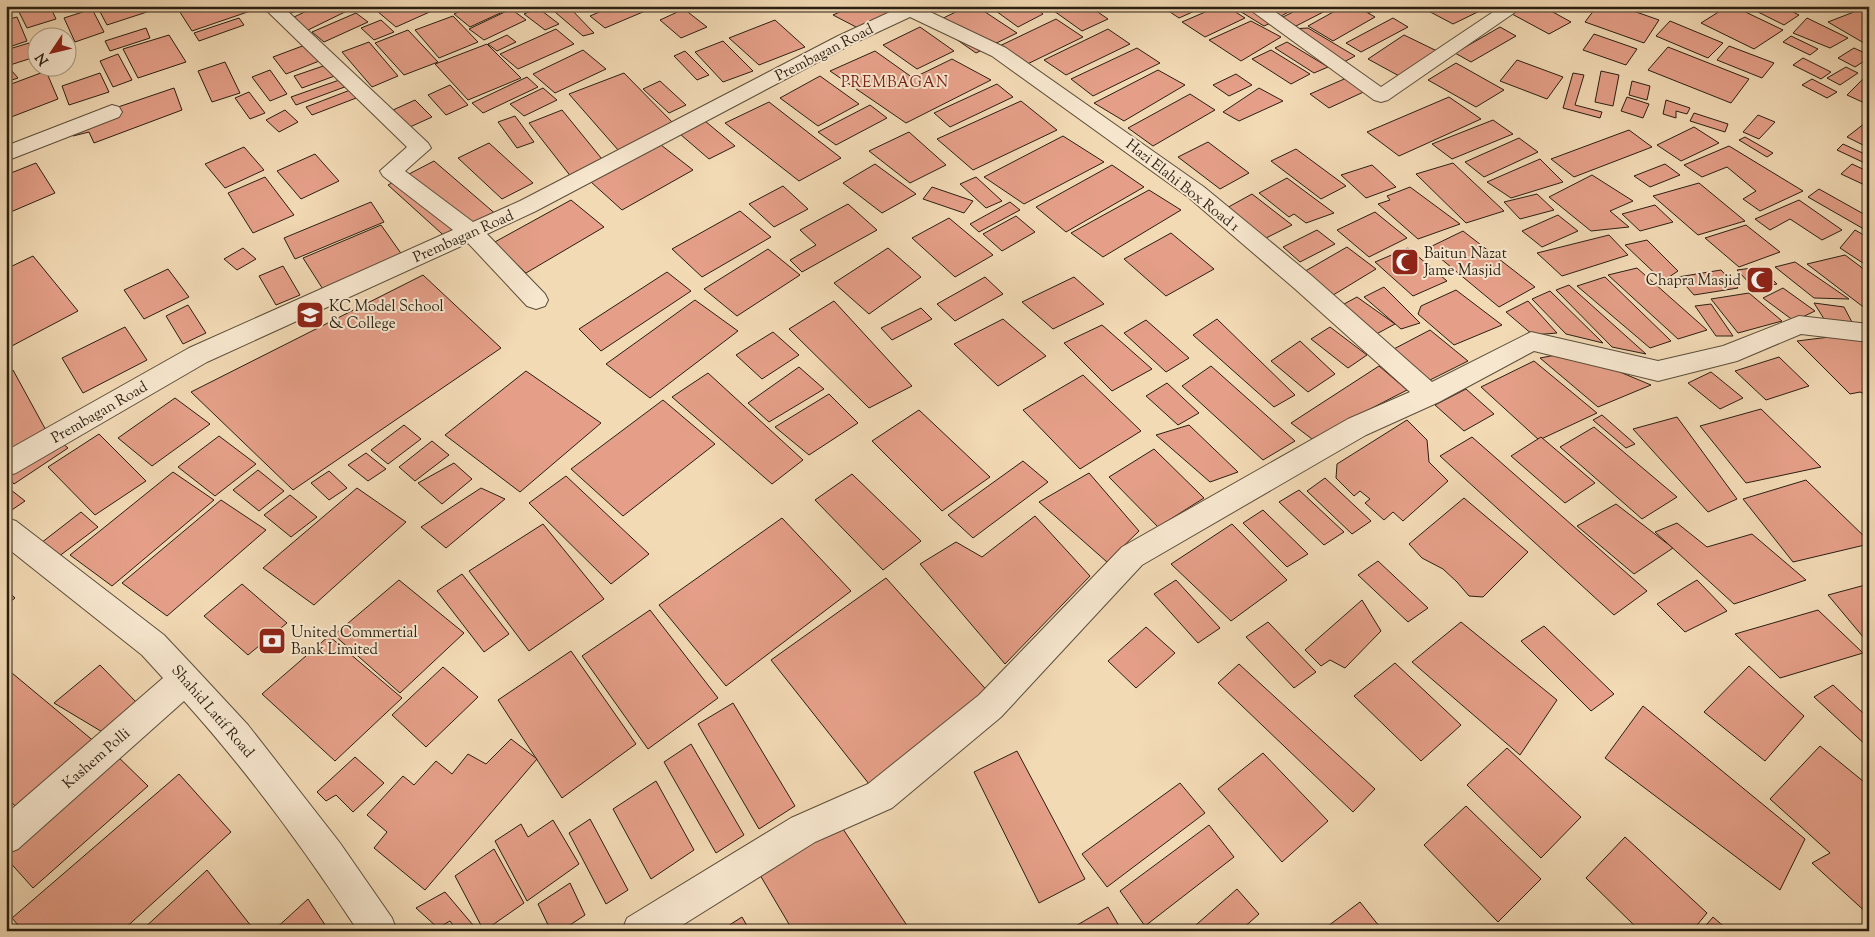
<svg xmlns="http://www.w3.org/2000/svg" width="1875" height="937" viewBox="0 0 1875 937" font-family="'Sorts Mill Goudy',serif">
  <rect width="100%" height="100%" fill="#f2dab5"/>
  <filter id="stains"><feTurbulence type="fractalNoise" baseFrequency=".004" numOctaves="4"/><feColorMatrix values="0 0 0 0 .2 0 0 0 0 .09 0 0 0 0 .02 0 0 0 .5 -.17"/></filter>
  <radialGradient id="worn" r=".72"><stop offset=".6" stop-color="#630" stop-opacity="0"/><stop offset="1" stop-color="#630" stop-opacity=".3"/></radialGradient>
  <!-- building -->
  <g fill="#e59f88" stroke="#2a1f11">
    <polygon points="22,6 50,6 56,19 27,28 17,8"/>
    <polygon points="97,6 147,6 150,11 107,25"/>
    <polygon points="176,6 265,6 192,31"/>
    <polygon points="277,6 309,6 286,15"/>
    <polygon points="317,6 346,6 351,9 308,30 292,18"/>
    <polygon points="371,6 443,6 396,27"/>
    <polygon points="471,6 509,6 511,8 470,27 454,14"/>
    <polygon points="548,6 568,6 594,33 583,36"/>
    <polygon points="613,6 657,6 605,28 590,16"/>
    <polygon points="853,6 904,6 858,28 833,15"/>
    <polygon points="968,6 976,6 1017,33 976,53 933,23"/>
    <polygon points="989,6 1034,6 1043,14 1018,27"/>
    <polygon points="1047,6 1089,6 1108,19 1082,31"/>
    <polygon points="1161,6 1206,6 1179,18"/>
    <polygon points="1219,6 1226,6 1245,18 1205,37 1182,22"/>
    <polygon points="1246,6 1273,22 1264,26 1238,10"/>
    <polygon points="1265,6 1300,6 1281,16"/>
    <polygon points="1305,6 1335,6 1296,26 1281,18"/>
    <polygon points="1344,6 1356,6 1375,17 1333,41 1308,26"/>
    <polygon points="1358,6 1385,6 1369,13"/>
    <polygon points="1419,6 1490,6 1453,24"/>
    <polygon points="1526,6 1542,6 1571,22 1549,34 1512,14"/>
    <polygon points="1597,6 1619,6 1659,20 1644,43 1585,22"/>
    <polygon points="1728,6 1733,6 1783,30 1754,49 1701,23"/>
    <polygon points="1746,6 1781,6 1799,15 1784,25"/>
    <polygon points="538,8 559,24 545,30 524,14"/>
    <polygon points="92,9 104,32 75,42 64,18"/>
    <polygon points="511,9 526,20 484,40 469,29"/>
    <polygon points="684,9 707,27 681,38 660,20"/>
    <polygon points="1859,10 1869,15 1869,46 1828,22"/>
    <polygon points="356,13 368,22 324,42 312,32"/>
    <polygon points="453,16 478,42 439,58 415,30"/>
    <polygon points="17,17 27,41 6,48 6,20"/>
    <polygon points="239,18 244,25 199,41 194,33"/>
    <polygon points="1393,18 1408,27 1361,52 1346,43"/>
    <polygon points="1807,18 1848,38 1830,48 1793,33"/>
    <polygon points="1056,19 1083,37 1013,71 987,52"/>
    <polygon points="381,20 394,32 374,40 361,28"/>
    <polygon points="775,20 805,47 759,65 729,38"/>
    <polygon points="1251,21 1281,37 1241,61 1209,40"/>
    <polygon points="1670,21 1723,43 1708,58 1656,36"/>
    <polygon points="920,27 954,51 917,69 883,45"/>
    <polygon points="1500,27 1516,36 1471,62 1455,53"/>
    <polygon points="146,28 150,38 110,51 105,41"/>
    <polygon points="1308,28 1355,56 1344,62 1290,29"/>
    <polygon points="556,29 574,44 518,69 500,54"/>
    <polygon points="1108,29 1130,44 1066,75 1044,60"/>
    <polygon points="408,30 438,62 404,75 375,43"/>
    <polygon points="1594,34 1637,49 1626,65 1583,50"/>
    <polygon points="169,35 186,62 138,78 123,49"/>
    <polygon points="507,35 516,42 497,51 488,44"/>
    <polygon points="1404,35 1437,51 1401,77 1368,59"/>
    <polygon points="1791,36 1818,49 1810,55 1783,42"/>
    <polygon points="723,41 753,71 723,82 695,52"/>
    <polygon points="313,42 327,58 286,74 273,57"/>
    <polygon points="369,42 398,76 372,87 342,52"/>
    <polygon points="1287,42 1328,67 1314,73 1275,48"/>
    <polygon points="29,43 35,57 10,65 6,50"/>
    <polygon points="487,44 521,78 468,100 435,64"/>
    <polygon points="1729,46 1774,63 1762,78 1717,60"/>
    <polygon points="1668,47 1749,79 1731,103 1648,70"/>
    <polygon points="1137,48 1160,63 1093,96 1071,79"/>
    <polygon points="1854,48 1869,55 1869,58 1855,67 1838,58"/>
    <polygon points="583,50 606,69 555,93 533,74"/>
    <polygon points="1271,50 1310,74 1291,84 1252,59"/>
    <polygon points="685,51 709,75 697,80 674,56"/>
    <polygon points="875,51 913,78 952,59 991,80 906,123 830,71"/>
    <polygon points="118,54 132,80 113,87 100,61"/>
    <polygon points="1803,58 1831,72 1821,79 1793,65"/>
    <polygon points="1517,60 1563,77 1547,99 1500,81"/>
    <polygon points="225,62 240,93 212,102 198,71"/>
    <polygon points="332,63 340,74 302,88 294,76"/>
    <polygon points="1456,63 1504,90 1476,107 1428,80"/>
    <polygon points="6,64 18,78 6,82"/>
    <polygon points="1846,67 1858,73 1840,85 1827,78"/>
    <polygon points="270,70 287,94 270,101 252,77"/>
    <polygon points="1158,70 1185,85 1124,121 1094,103"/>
    <polygon points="46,71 58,99 6,119 6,86"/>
    <polygon points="1601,71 1619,75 1613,106 1595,102"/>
    <polygon points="100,73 109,92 69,105 62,86"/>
    <polygon points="624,73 676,126 619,151 569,94"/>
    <polygon points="1573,73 1584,75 1575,105 1602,112 1600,118 1563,108"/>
    <polygon points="1236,74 1252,85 1229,96 1213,85"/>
    <polygon points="820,76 859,104 818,126 780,98"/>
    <polygon points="1351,76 1370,89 1329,108 1310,94"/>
    <polygon points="527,77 538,87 483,113 472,103"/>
    <polygon points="345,78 350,85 296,105 291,97"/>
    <polygon points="1864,78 1869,80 1869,105 1847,95"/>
    <polygon points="1812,79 1837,92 1827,98 1802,85"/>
    <polygon points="660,81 686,105 669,113 643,89"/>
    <polygon points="1632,81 1650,86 1647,100 1629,95"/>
    <polygon points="997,84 1013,97 950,127 934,113"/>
    <polygon points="450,85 468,105 446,115 428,95"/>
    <polygon points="358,87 364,95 312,115 306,107"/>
    <polygon points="174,88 182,110 94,143 89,132 73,136 68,124"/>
    <polygon points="543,88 557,100 524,116 510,104"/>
    <polygon points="1259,88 1283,101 1239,121 1223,112"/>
    <polygon points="249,92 265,113 250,119 235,98"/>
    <polygon points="1190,94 1215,110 1153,146 1128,128"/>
    <polygon points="1449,97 1481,119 1399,156 1367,132"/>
    <polygon points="1627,97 1649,104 1643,118 1621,111"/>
    <polygon points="415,100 432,117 410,127 393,110"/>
    <polygon points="1666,100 1690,108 1687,114 1676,111 1676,118 1663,114"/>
    <polygon points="1021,101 1057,130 973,170 937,139"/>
    <polygon points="769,102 841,158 799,181 725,123"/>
    <polygon points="870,105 887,118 836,145 818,132"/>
    <polygon points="285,110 298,122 279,132 266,120"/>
    <polygon points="562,110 606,164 572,178 529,123"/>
    <polygon points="1694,113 1728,124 1725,132 1690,121"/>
    <polygon points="1758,115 1775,122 1759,139 1743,132"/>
    <polygon points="515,116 534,142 517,148 498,122"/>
    <polygon points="1493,120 1513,134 1452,159 1432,144"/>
    <polygon points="1869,120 1869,148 1847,137"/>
    <polygon points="705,121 735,146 709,159 680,134"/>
    <polygon points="1694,127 1719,143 1681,161 1657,145"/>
    <polygon points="1629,130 1652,147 1574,177 1551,159"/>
    <polygon points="909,132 946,165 910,183 869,151"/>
    <polygon points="1063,136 1104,162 1024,204 984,177"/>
    <polygon points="1745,137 1773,153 1767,157 1739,140"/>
    <polygon points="1519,138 1538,152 1484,177 1465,162"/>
    <polygon points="1208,142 1249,173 1220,189 1178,157"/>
    <polygon points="489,143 533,183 502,199 458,158"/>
    <polygon points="1843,144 1869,156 1869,165 1837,150"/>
    <polygon points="661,145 693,170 622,210 591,182"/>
    <polygon points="1729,146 1803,191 1760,211 1743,199 1756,191 1727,167 1702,177 1684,165"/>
    <polygon points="244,147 264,170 225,188 205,164"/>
    <polygon points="1296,149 1346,186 1321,199 1271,161"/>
    <polygon points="315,154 339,181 301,199 277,171"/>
    <polygon points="1540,159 1563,182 1511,198 1487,182"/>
    <polygon points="434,161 498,216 451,242 388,185"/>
    <polygon points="36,163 55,193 6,214 6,175"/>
    <polygon points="1453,163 1504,211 1466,223 1416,174"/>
    <polygon points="875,164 916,194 882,213 843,183"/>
    <polygon points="1665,164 1680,175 1650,187 1634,176"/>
    <polygon points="1852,164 1869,172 1869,187 1841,174"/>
    <polygon points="1112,165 1144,187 1066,232 1036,207"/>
    <polygon points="1372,165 1396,187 1366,198 1341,175"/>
    <polygon points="1592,175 1633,201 1610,211 1629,227 1591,231 1549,197"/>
    <polygon points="265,177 294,215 253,233 228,193"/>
    <polygon points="976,177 1002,201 986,208 960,184"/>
    <polygon points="1287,178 1334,213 1306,223 1294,214 1289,217 1259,193"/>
    <polygon points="1699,183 1745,221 1698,235 1653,196"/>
    <polygon points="783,186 808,209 774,227 749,204"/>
    <polygon points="932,187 973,201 964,213 923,199"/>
    <polygon points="1410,187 1460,224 1418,239 1378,204 1390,200 1387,196"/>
    <polygon points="1819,189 1869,217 1869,232 1808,197"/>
    <polygon points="1149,190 1181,210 1103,257 1071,233"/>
    <polygon points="1252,194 1292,225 1248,247 1208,214 1213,210 1223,210"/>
    <polygon points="1537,194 1554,210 1520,219 1504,202"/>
    <polygon points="571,200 604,227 526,273 493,243"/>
    <polygon points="1799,200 1842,230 1822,240 1790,219 1770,230 1755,219"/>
    <polygon points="371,202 384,222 295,259 284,238"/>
    <polygon points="1010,202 1020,210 979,232 970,224"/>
    <polygon points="848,204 877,230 802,272 790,260 816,245 800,230"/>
    <polygon points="1655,205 1673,222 1640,231 1622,214"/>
    <polygon points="740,211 771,237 702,277 672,249"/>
    <polygon points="1375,212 1407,238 1369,257 1337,230"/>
    <polygon points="1558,215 1578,231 1542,247 1522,231"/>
    <polygon points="1016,216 1035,232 1002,251 983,234"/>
    <polygon points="949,218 993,255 955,277 912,238"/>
    <polygon points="381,225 405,259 326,294 303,258"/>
    <polygon points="1746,225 1780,252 1739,267 1705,238"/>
    <polygon points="1317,230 1335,244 1300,262 1283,247"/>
    <polygon points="1855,230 1869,238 1869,267 1840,248"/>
    <polygon points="1463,231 1535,287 1499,307 1428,248"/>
    <polygon points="1171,233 1214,269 1166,296 1124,259"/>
    <polygon points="1609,235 1628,255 1562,276 1537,253"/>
    <polygon points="1647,240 1678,271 1663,281 1625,245"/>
    <polygon points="1347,247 1376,269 1325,300 1295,277"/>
    <polygon points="243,248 256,259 237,270 224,259"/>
    <polygon points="888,248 921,277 869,314 834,283"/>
    <polygon points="1408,248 1447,281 1413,296 1375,262"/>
    <polygon points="768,249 800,275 737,316 704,289"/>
    <polygon points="1845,255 1869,273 1869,307 1862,306 1807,264"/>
    <polygon points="33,256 78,311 8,348 6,269"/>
    <polygon points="1795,262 1849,299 1814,298 1775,267"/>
    <polygon points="283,266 300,295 276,305 259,276"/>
    <polygon points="1760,267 1777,284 1754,288 1737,270"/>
    <polygon points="1637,268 1707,330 1678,339 1608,275"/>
    <polygon points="168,269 189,297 144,319 124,290"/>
    <polygon points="1721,270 1738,288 1694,295 1678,277"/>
    <polygon points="667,272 691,291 601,351 579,329"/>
    <polygon points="423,275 501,348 293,490 191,392"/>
    <polygon points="985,277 1003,294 955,321 937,304"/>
    <polygon points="1074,277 1104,304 1053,329 1022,302"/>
    <polygon points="1605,277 1671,341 1650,348 1577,286"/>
    <polygon points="1569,285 1646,354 1612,347 1556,290"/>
    <polygon points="1384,287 1420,323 1401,329 1364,297"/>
    <polygon points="1783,288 1815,311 1794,321 1763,298"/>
    <polygon points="1456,290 1502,325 1454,345 1418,314 1421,306"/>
    <polygon points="1550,291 1603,343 1566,334 1532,299"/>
    <polygon points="1749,293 1782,321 1738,333 1711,299"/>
    <polygon points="1357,297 1395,324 1369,338 1333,310"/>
    <polygon points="695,300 738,331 650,398 606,364"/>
    <polygon points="834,301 912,386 869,408 789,329"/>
    <polygon points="1528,301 1557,333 1533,335 1506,312"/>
    <polygon points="1814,303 1844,307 1853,324 1826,322"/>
    <polygon points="1711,304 1733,336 1716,336 1695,306"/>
    <polygon points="188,305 206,333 183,344 166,316"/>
    <polygon points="921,308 932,319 892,340 881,328"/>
    <polygon points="1003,319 1046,356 998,386 954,344"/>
    <polygon points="1217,319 1295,395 1274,407 1193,335"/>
    <polygon points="1146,320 1189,358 1166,372 1124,333"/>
    <polygon points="1102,325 1152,369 1112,391 1064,343"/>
    <polygon points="125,327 147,360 83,393 62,358"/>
    <polygon points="1330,327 1367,355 1348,368 1311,339"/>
    <polygon points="1430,330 1468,361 1428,381 1390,351"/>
    <polygon points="773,332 799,355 762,379 736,355"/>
    <polygon points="1846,335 1869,341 1869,396 1860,392 1850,394 1797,341"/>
    <polygon points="1300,341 1335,374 1308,392 1271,361"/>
    <polygon points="1561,354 1596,362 1651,385 1598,407 1540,358"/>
    <polygon points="1779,357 1809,386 1766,400 1735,371"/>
    <polygon points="1534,361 1597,413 1539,440 1481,387"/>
    <polygon points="1211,366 1295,441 1263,460 1182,386"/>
    <polygon points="1379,366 1407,390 1312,439 1291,423"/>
    <polygon points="799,367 824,389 769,422 748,403"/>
    <polygon points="13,370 48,434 6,456 6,373"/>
    <polygon points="526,371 601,423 520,492 445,435"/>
    <polygon points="1711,372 1743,398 1720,409 1688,383"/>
    <polygon points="708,373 803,460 772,484 672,397"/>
    <polygon points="1083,375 1141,431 1080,469 1023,410"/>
    <polygon points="1167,383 1199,413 1178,425 1146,396"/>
    <polygon points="1466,389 1494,414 1464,431 1435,405"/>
    <polygon points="829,394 858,423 809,455 775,427"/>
    <polygon points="175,398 210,424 152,466 118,438"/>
    <polygon points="663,400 715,444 623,516 571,469"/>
    <polygon points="1761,409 1821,467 1746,483 1700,426"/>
    <polygon points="919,410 990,477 942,511 872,441"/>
    <polygon points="1602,415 1635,444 1626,448 1593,420"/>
    <polygon points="1677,417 1737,499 1708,512 1633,429"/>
    <polygon points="1407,420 1427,440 1429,462 1448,481 1403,521 1393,512 1384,520 1365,503 1370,499 1360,491 1354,496 1336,478 1337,464"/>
    <polygon points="404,425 421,439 388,464 371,450"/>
    <polygon points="1189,425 1238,472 1210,482 1156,435"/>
    <polygon points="1594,427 1677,497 1642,519 1560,447"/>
    <polygon points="99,434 146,481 95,515 48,467"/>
    <polygon points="219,436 256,464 215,496 178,467"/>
    <polygon points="55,437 68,448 14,484 6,475"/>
    <polygon points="1472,437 1647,591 1614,615 1440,456"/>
    <polygon points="1541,437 1595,483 1565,503 1511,456"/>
    <polygon points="432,441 449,455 415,481 399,467"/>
    <polygon points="1154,449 1204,498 1158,527 1109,477"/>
    <polygon points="366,453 386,469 368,481 348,465"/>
    <polygon points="1023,461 1048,482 973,538 948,515"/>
    <polygon points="454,463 472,479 442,504 418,483"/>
    <polygon points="258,470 284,491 259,511 233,490"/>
    <polygon points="329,471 347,488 329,500 311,483"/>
    <polygon points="173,472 214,500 112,586 70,555"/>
    <polygon points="1089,473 1139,531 1107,562 1039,502"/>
    <polygon points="852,474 921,541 883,570 815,500"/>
    <polygon points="566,476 649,554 611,584 529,503"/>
    <polygon points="1325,478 1371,521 1352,534 1307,491"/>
    <polygon points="1806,480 1869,541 1869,544 1793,562 1743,499"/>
    <polygon points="6,486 25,501 6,514"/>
    <polygon points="357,488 406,522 314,605 263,568"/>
    <polygon points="481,488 505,499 446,548 421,527"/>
    <polygon points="1299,490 1344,532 1324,545 1279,502"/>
    <polygon points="290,495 317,517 291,537 264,515"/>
    <polygon points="1464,498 1528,552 1483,597 1469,596 1457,582 1443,569 1422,558 1409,544"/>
    <polygon points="221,500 266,530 167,616 122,583"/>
    <polygon points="1616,504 1673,548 1634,574 1577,526"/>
    <polygon points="1263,510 1308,554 1287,567 1243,523"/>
    <polygon points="81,512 98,527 58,557 41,543"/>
    <polygon points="1035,516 1090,576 1005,664 920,564 956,542 982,557"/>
    <polygon points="782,518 851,591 726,686 659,605"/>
    <polygon points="1677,523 1707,547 1752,534 1806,580 1734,604 1655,532"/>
    <polygon points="543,524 604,599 529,651 469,571"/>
    <polygon points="1232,524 1287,580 1231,621 1171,564"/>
    <polygon points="1378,561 1428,608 1408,622 1358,575"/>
    <polygon points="462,574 509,634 484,652 437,591"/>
    <polygon points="886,578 991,695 873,789 771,660"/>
    <polygon points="399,580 464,633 400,693 334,635"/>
    <polygon points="1176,580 1220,628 1198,643 1154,594"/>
    <polygon points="1697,580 1727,611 1685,632 1657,604"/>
    <polygon points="242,584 287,623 248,655 204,616"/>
    <polygon points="1869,584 1869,644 1828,595"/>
    <polygon points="6,589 15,598 6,605"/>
    <polygon points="1362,600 1381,631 1345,668 1330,660 1321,666 1305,650"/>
    <polygon points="650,610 718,698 648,749 582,656"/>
    <polygon points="1818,610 1863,653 1780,678 1735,634"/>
    <polygon points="1268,622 1316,672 1294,688 1246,637"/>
    <polygon points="1461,622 1557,700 1520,755 1412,662"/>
    <polygon points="1544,626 1614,694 1591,711 1521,641"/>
    <polygon points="1146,627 1175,653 1136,688 1108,661"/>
    <polygon points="329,636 402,698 335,761 262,694"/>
    <polygon points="571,651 636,744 562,798 498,700"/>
    <polygon points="1395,663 1461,725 1421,761 1354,696"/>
    <polygon points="1239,664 1375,789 1353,812 1218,683"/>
    <polygon points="100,665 137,703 104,733 54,703"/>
    <polygon points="1749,666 1804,716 1765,761 1704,712"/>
    <polygon points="443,667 478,697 426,747 392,715"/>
    <polygon points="6,668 102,748 26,815 6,798"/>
    <polygon points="1833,685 1863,713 1869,710 1869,748 1814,697"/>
    <polygon points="733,703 795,806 759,829 698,724"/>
    <polygon points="1643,706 1805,839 1780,890 1605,758"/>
    <polygon points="511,739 537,759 425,890 374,848 387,832 367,815 403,776 414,785 436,761 452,774 468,754 486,764"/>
    <polygon points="691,744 744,835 716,853 664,762"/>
    <polygon points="1820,746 1869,786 1869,915 1812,863 1830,853 1770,799"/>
    <polygon points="1507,748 1581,817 1541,858 1467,785"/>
    <polygon points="111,750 148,786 33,888 6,858 6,840"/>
    <polygon points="1017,751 1085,879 1039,903 974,772"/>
    <polygon points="1263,753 1328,821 1282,862 1218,789"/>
    <polygon points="355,757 384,783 353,812 336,795 326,801 317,792"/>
    <polygon points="179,774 231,832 122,931 23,931 12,918"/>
    <polygon points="656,781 694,850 651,879 613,809"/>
    <polygon points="1180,783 1205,813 1107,887 1082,854"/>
    <polygon points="1466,806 1541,879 1498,922 1424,845"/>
    <polygon points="590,819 628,890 606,904 569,833"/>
    <polygon points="553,820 579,864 527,901 495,841 521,824 528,837"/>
    <polygon points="837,820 908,927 903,931 793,931 760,875"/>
    <polygon points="1209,825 1234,857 1145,926 1120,891"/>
    <polygon points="1625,837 1707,913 1692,931 1640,931 1586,878"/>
    <polygon points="494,849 524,903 484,931 455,876"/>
    <polygon points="207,870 255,931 141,931"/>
    <polygon points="570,883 585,915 561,931 551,931 538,904"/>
    <polygon points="1237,889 1259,914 1240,931 1189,931"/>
    <polygon points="445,892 478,931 457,931 450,921 438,928 416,908"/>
    <polygon points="308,899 329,931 273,931"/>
    <polygon points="1360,902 1383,931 1325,931 1324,929"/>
    <polygon points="1108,907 1122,931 1067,931"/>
    <polygon points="742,917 750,931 720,931"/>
    <polygon points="1713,917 1729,931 1701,931"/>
  </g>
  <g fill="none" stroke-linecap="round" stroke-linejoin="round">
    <defs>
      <g id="minor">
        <polygon points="262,6 282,6 428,143 431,148 405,171 473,222 520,201 838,36 903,6 929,6 926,10 1006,48 1204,187 1312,276 1432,382 1531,332 1658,361 1723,346 1799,316 1869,324 1869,342 1801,334 1737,361 1658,381 1534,351 1439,402 1366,435 1142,565 1001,717 892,808 815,842 673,931 622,931 627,918 791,818 868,784 979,695 1122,547 1348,419 1410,392 1294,288 1188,197 992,56 910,17 852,44 536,211 487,234 545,294 548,300 545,306 536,309 527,306 468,243 207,362 16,473 6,476 6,451 189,348 453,230 383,176 380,171 407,147"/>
        <polygon points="1245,6 1267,6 1381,87 1502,6 1524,6 1388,100 1381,102 1374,100"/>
        <polygon points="112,105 119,107 122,112 119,117 6,161 6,146"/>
        <path d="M6 518 16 521 164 635 196 669 248 725 340 843 392 918 397 931H358C305 850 248 772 184 701L18 849 6 854V814L163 678 142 655 6 547Z"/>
      </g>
    </defs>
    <!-- minor casing -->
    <use href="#minor" stroke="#5c4e3a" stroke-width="2"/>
    <!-- minor -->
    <use href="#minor" fill="#f7e7cf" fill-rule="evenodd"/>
  </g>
  <!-- icons -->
  <defs>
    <symbol id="mosque-square" viewBox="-11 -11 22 22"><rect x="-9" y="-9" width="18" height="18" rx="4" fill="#8f2418" stroke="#f7e7cf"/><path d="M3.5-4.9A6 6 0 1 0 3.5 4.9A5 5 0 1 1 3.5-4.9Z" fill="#fff"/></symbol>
    <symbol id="university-square" viewBox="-11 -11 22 22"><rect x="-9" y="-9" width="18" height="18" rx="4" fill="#8f2418" stroke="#f7e7cf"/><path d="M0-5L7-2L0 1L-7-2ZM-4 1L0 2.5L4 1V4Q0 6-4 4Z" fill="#fff"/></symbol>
    <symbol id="bank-square" viewBox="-11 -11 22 22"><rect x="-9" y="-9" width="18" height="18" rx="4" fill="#8f2418" stroke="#f7e7cf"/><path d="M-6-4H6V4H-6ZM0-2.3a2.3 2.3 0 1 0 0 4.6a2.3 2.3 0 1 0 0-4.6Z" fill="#fff"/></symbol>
  </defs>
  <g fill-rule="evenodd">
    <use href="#mosque-square" x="1389" y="246" width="32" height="32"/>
    <use href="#mosque-square" x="1744" y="264" width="32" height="32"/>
    <use href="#university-square" x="294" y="299" width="32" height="32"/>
    <use href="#bank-square" x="256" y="625" width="32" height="32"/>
  </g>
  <g text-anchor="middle" stroke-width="4" stroke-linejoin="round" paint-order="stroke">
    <!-- street labels -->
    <g font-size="15" fill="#2a1f11" stroke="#f7e7cf">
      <text transform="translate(824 52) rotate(-27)" y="5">Prembagan Road</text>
      <text transform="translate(1183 185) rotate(38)" y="5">Hazi Elahi Box Road 1</text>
      <text transform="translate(463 236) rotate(-24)" y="5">Prembagan Road</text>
      <text transform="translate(99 412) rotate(-30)" y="5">Prembagan Road</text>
      <text transform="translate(213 711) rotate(49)" y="5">Shahid Latif Road</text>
      <text transform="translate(96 758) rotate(-41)" y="5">Kashem Polli</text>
    </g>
    <!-- far-quarter labels -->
    <g font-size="15" letter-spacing="1" fill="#7a1f14" stroke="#f7e7cf">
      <text x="895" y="87">PREMBAGAN</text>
    </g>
    <!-- poi labels -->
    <g font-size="15" fill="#2a1f11" stroke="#f7e7cf" text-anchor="start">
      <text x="1424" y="258">Baitun Nazat<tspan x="1424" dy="17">Jame Masjid</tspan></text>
      <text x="1741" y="285" text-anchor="end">Chapra Masjid</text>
      <text x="329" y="311">KC Model School<tspan x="329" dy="17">&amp; College</tspan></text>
      <text x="291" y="637">United Commertial<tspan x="291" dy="17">Bank Limited</tspan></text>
    </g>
  </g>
  <!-- margin -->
  <rect width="1875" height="937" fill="none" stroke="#f2dab5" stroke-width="25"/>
  <rect x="8" y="8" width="1860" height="922" fill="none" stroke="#2a1f11" stroke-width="2.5"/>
  <rect x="12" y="12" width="1850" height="912" fill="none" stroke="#2a1f11"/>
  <!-- north arrow -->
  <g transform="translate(52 52) rotate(235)"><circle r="24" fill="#f7e7cf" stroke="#a59783"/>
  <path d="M0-4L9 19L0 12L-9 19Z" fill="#8f2418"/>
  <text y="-8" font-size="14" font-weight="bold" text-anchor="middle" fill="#2a1f11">N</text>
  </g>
  <rect width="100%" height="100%" filter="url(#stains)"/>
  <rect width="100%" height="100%" fill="url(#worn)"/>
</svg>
